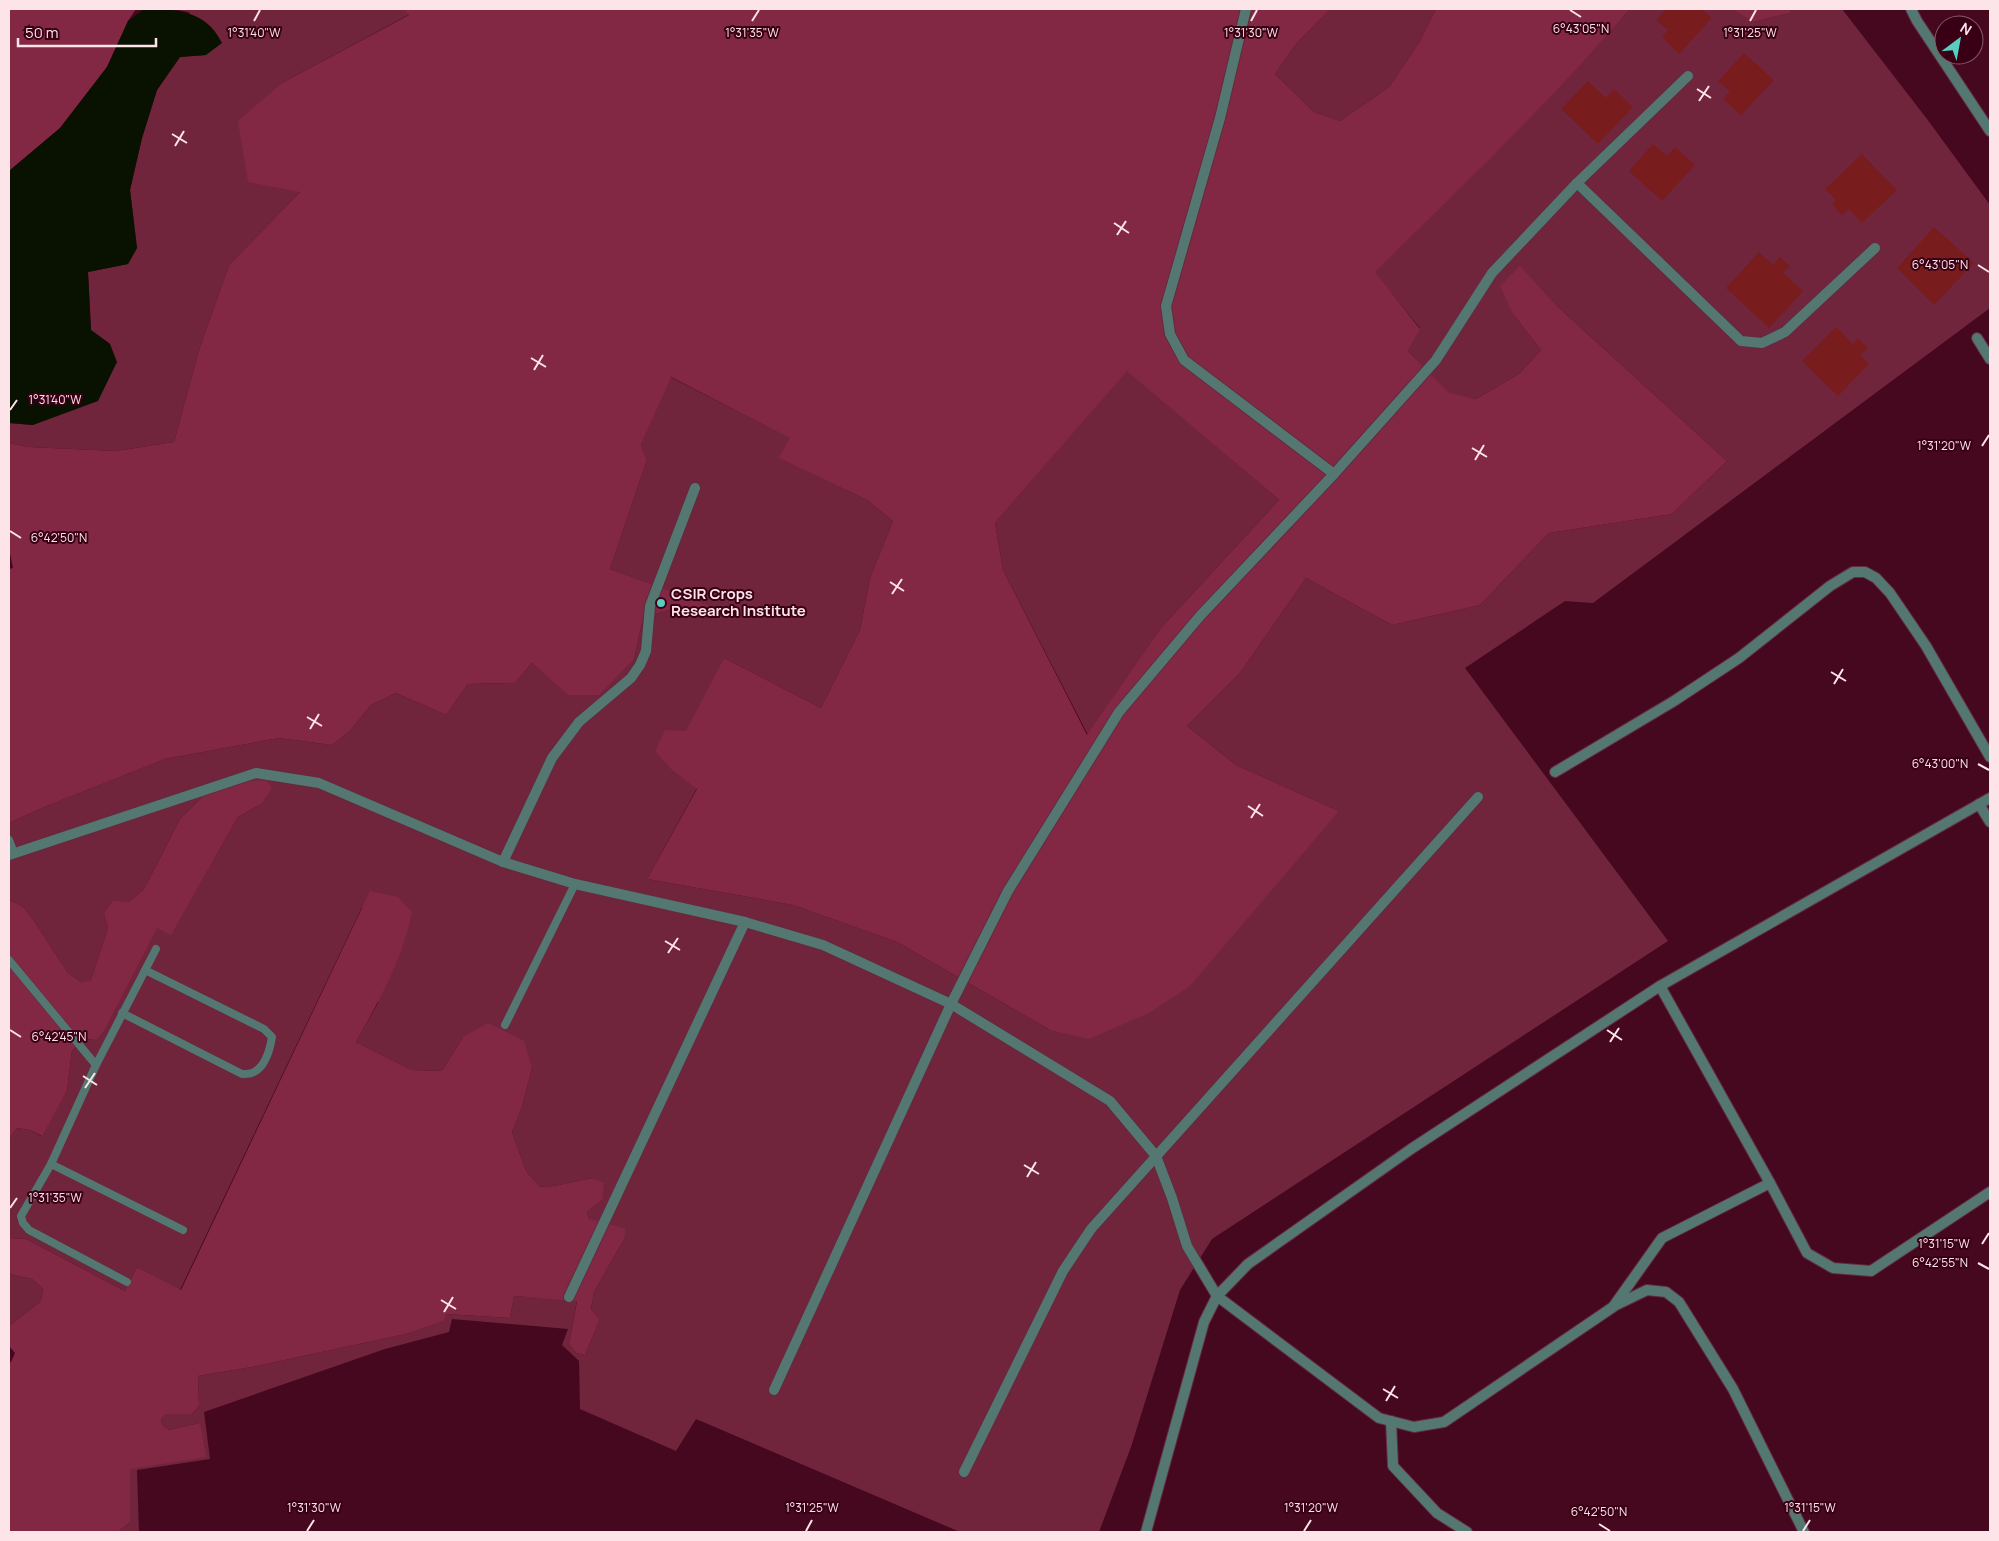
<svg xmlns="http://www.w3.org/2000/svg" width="1999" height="1541" viewBox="0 0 1999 1541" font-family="Manrope,sans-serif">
  <rect width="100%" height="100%" fill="#45081e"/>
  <!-- green -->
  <g fill="#71253c">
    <polygon points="173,9 404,9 410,14 280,84 239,121 243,139 301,191 229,265 199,350 174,442 116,451 29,447 9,443 9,423 33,425 110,344 91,330 88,272 128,264 137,248 130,190 142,138 157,90 180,57 206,55 189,12"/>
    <polygon points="1330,9 1436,9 1420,41 1389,87 1340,121 1314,112 1275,74 1296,44"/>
    <path d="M1630 9H1731L1753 22 1790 13V9H1842L1927 119 1990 205V308L1593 603 1565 601 1465 668 1668 941 1212 1239 1180 1290 1131 1447 1099 1532H960L696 1419 676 1451 580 1409 579 1361 562 1345 568 1329 452 1319 449 1332 385 1349 204 1412 210 1459 137 1470 139 1532H118L130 1522 129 1469 200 1423 169 1430 162 1425 161 1419 166 1414H192L199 1406 198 1376 257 1366 410 1333 442 1321 447 1314 510 1318 514 1296 577 1300 569 1344 576 1353 585 1355 600 1319 591 1309 594 1292 623 1241 589 1219 587 1212 602 1200 592 1178 554 1186 540 1187 526 1171 512 1132 522 1107 532 1068 463 1037 442 1071 412 1070 356 1042 378 1003 362 907 180 1290 137 1267 125 1291 26 1239 9 1238V1138L17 1128 30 1130 41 1136 67 1091 72 1051 83 1039 97 1040 104 1032 157 927 171 934 238 817 261 804 203 796 180 819 144 889 129 902 104 914 108 928 91 980 83 984 68 973 32 918 22 906 9 900V823L42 808 165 759 279 738 332 745 349 732 371 705 396 693 446 715 468 684 515 683 532 663 568 694 634 659 643 618 669 610 706 619 707 605 610 569 647 460 641 445 670 377 791 438 780 458 867 500 893 521 870 578 860 630 821 708 724 658 673 771 697 788 647 879 793 905 897 942 1050 1030 1339 811 1236 765 1187 726 1240 673 1306 578 1392 625 1480 605 1549 533 1672 514 1727 461 1558 307 1520 267 1513 314 1541 350 1519 374 1476 399 1449 394 1408 351 1420 328 1374 272C1462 186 1550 102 1630 9Z"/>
    <polygon points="1127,370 1279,500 1160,629 1088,735 1003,570 995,523"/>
    <polygon points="9,1274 32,1279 43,1289 41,1301 9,1326"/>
  </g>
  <!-- forest -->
  <g fill="#832844" fill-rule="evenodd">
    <polygon points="9,9 136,9 128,21 107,67 60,128 9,171"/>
    <path d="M404 9H1330L1296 44 1275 74 1314 112 1340 121 1389 87 1420 41 1436 9H1630C1551 102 1462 186 1375 272L1420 329 1408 351 1449 393 1476 399 1519 374 1541 350 1513 314 1500 286 1520 266 1558 307 1727 461 1672 514 1549 533 1480 605 1392 625 1306 578 1240 673 1187 726 1236 765 1339 811 1189 987 1149 1013 1089 1039 1050 1030 897 942 793 905 647 879 697 789 673 771 655 751 665 730 686 731 724 658 821 708 860 630 870 578 893 521 867 500 779 458 790 438 671 377 641 445 647 460 610 569 708 605 706 619 669 610 643 618 634 659 599 695H568L532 663 515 683 468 684 446 715 396 693 371 705 349 732 332 745 279 738 165 759 42 808 9 823V569L13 568 9 548V443L29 447 116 451 174 442 199 350 229 265 300 192 248 182 238 121 280 84 409 15ZM1127 371 1279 500 1160 629 1087 735 1003 570 995 523Z"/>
    <polygon points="1731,9 1790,9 1790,13 1753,22"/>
    <polygon points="266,780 272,788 261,804 238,817 171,935 157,928 104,1032 97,1040 83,1039 72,1051 67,1091 42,1136 30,1130 17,1128 9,1138 9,900 22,906 32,918 68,973 82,983 91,980 108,928 104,914 113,901 129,902 144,889 180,819 203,796 247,781"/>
    <path d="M370 891 398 897 412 912C403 958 379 1001 356 1042L412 1070 442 1071 463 1037 488 1023 524 1041 532 1068 522 1107 512 1132 526 1171 540 1187 554 1186 592 1178 604 1183 602 1200 587 1212 589 1219 626 1229 623 1241 594 1292 591 1309 600 1319 585 1355 576 1353 569 1344 577 1301 514 1296 510 1318 447 1314 443 1321 410 1333 257 1366 198 1376 199 1406 192 1414H166L161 1419 162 1425 169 1430 200 1423 206 1457 130 1469V1522L118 1532H9V1363L11 1362 15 1353 9 1346V1326L41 1301 43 1289 32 1279 9 1274V1238L26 1239 125 1291 137 1267 181 1290Z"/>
  </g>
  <!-- water -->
  <path fill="#091200" d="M144 9C176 9 206 10 222 43L206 55 180 57 157 90 142 138 130 190 137 248 128 264 88 272 91 330 110 344 117 362 98 401 33 425 9 423V171L60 128 107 67 128 21Z"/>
  <!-- building -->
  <g fill="#781c1d">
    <polygon points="1666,9 1702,9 1712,18 1679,54 1662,37 1668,30 1656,20"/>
    <polygon points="1744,53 1774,80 1741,115 1723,99 1730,91 1718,81"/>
    <polygon points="1588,81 1606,98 1614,89 1633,107 1598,144 1561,109"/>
    <polygon points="1653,144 1667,156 1675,147 1695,165 1662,201 1629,171"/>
    <polygon points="1862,154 1897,190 1862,223 1849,209 1842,215 1832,204 1836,200 1825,189"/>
    <polygon points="1934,227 1974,263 1934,305 1897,268"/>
    <polygon points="1759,252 1773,265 1780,257 1790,266 1783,273 1803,291 1769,328 1726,288"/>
    <polygon points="1836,327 1853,344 1858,338 1868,348 1860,355 1869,364 1838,396 1802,361"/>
  </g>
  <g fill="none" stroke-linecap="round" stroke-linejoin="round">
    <defs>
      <g id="lane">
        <polyline points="9,840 14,853"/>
        <polyline points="9,960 96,1065"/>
        <path d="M122 1013 242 1074C246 1074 251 1074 254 1072 266 1066 270 1049 272 1037L264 1029 145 970"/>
        <polyline points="505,1025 575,884"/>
        <polyline points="51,1164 183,1230"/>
        <polyline points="127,1282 29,1230 23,1223 21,1216 51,1164 96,1065 156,949"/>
      </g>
      <g id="street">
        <polyline points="1246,9 1220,118 1166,306 1170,334 1184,360 1334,474"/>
        <polyline points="1911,9 1917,21 1990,131"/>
        <polyline points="1577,183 1741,341 1762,343 1785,332 1875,248"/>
        <polyline points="1977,338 1990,359"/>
        <polyline points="1555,772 1674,701 1739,658 1830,586 1853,572 1865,572 1876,578 1890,593 1926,646 1990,757"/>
        <polyline points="1979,804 1990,822"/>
        <polyline points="9,855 256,773 319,783 503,862 575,884 745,922 823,945 951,1004 1110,1101 1156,1156 1172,1198 1187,1246 1217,1296 1379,1418 1414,1427 1444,1422 1613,1307 1662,1238 1770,1183"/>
        <polyline points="503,862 552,758 579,722 631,678 640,665 646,651 650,606 695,488"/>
        <polyline points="1660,986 1770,1183 1807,1253 1833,1268 1871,1271 1990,1192"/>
        <polyline points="569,1297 745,922"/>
        <polyline points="1614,1306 1647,1290 1666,1292 1679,1302 1733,1389 1804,1532"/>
        <polyline points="774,1390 951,1004 1008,891 1119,712 1200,616 1334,474 1436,360 1492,273 1577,183 1688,76"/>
        <polyline points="1391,1421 1393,1466 1437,1513 1467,1532"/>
        <polyline points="964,1472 1063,1271 1091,1229 1478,797"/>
        <polyline points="1146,1532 1204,1322 1217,1296 1248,1264 1411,1149 1660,986 1990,798"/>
      </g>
    </defs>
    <!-- lane casing -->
    <use href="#lane" stroke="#622b3e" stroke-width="9"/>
    <!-- street casing -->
    <use href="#street" stroke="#622b3e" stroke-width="12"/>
    <!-- lane -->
    <use href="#lane" stroke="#547772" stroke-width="8"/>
    <!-- street -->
    <use href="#street" stroke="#547772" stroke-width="10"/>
  </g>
  <!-- ticks -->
  <path fill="none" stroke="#fde4e9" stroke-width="2" d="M1570 10 1581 17M254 21 260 10M752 21 759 10M1251 21 1257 10M1750 21 1756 10M1697 89 1711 98M1699 101 1709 86M172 134 187 143M175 146 184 131M1114 223 1129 233M1117 235 1126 221M1978 265 1989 272M531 358 546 367M534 370 543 355M10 410 17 400M1982 446 1989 435M1472 448 1487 457M1475 460 1484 445M10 531 21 538M890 582 904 591M892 594 902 579M1831 672 1846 681M1834 684 1843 669M307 717 322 726M310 729 319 714M1978 764 1989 770M1248 806 1263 816M1251 818 1260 804M665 941 680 950M668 953 678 938M10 1030 21 1037M1607 1030 1622 1040M1610 1042 1619 1028M83 1076 97 1085M85 1088 95 1073M1024 1165 1039 1174M1027 1177 1036 1162M10 1208 17 1198M1982 1244 1989 1233M1978 1263 1989 1269M441 1300 456 1309M444 1312 453 1297M1383 1389 1398 1398M1386 1401 1395 1386M1599 1524 1610 1531M307 1531 314 1520M806 1531 812 1520M1304 1531 1311 1520M1803 1531 1810 1520"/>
  <!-- markers -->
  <circle fill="#58cec1" stroke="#390015" stroke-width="2" cx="661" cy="603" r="5"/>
  <g text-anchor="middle" stroke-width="4" stroke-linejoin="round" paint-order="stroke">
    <!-- poi labels -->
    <g font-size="15" font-weight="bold" fill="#fde4e9" stroke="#390015" text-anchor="start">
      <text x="671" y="599">CSIR Crops<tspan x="671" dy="17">Research Institute</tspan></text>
    </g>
  </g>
  <g font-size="12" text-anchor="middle" fill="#fde4e9" stroke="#390015" stroke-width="4" stroke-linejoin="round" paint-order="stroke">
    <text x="1581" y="33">6°43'05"N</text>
    <text x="1251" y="37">1°31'30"W</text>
    <text x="254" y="37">1°31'40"W</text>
    <text x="752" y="37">1°31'35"W</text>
    <text x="1750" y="37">1°31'25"W</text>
    <text x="1940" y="269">6°43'05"N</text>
    <text x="55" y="404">1°31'40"W</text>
    <text x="1944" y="450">1°31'20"W</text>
    <text x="59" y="542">6°42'50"N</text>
    <text x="1940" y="768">6°43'00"N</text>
    <text x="59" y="1041">6°42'45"N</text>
    <text x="55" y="1202">1°31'35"W</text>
    <text x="1944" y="1248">1°31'15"W</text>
    <text x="1940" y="1267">6°42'55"N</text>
    <text x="314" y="1512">1°31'30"W</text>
    <text x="812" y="1512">1°31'25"W</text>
    <text x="1311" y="1512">1°31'20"W</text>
    <text x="1810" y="1512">1°31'15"W</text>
    <text x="1599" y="1516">6°42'50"N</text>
  </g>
  <!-- border -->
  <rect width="1999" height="1541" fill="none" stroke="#fde4e9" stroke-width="20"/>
  <!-- north arrow -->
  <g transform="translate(1959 40) rotate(32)"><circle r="24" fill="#390015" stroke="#875b6a"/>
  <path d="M0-4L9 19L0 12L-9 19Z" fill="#58cec1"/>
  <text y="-8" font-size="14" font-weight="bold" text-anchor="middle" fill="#fde4e9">N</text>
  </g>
  <!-- scale -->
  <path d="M18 38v8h138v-8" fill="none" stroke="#fde4e9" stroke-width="2.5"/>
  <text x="25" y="38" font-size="15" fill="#fde4e9" stroke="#390015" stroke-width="4" paint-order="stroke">50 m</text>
</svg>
